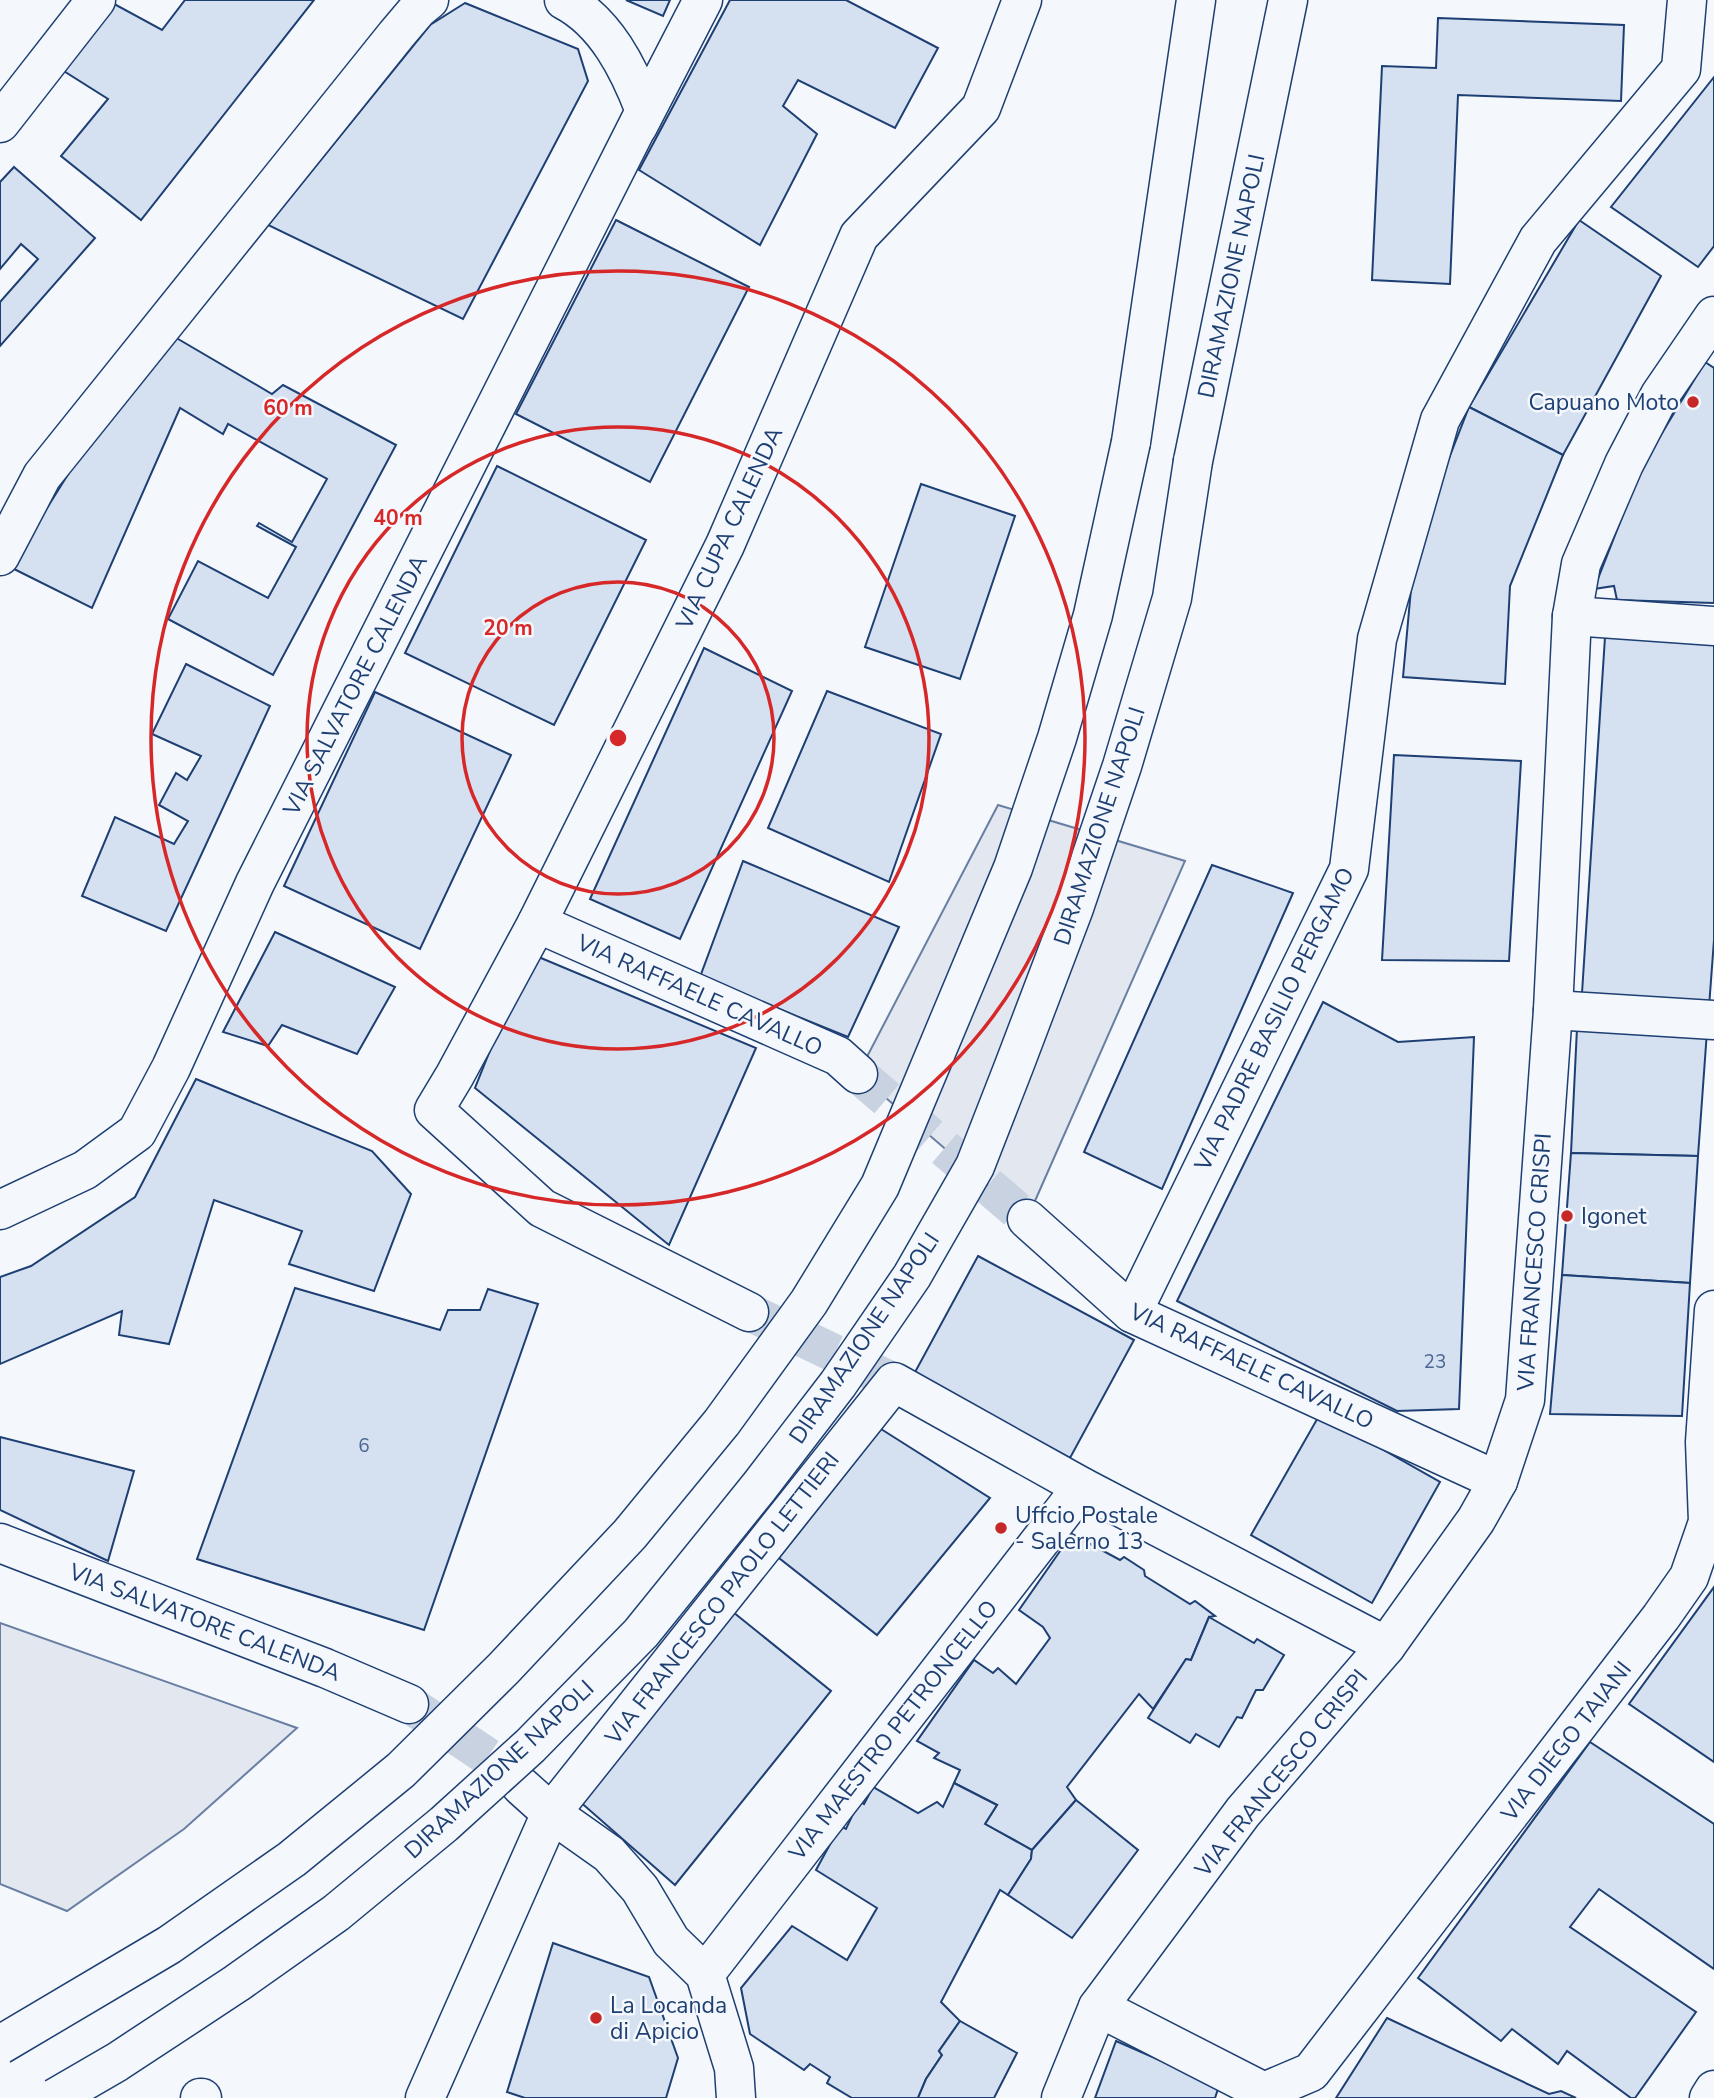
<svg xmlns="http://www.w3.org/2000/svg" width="1714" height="2098" viewBox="0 0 1714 2098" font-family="'Nunito Sans',sans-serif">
  <rect width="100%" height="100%" fill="#f4f7fb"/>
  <!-- parking -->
  <g fill="#e3e8f0" stroke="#687fa3" stroke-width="2">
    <polygon points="998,805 1185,861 1027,1219 858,1074"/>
    <polygon points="0,1623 297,1728 184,1829 67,1911 0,1884"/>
  </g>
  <!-- building -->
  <g fill="#d5e0f0" stroke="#1d3f73" stroke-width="2">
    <polygon points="107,0 162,30 185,0 314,0 141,220 61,156 108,99 59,68"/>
    <polygon points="626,0 670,0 663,16"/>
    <polygon points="730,0 846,0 938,48 895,128 798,80 783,106 817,134 760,245 639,170"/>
    <polygon points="465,3 578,49 588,81 463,319 268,225 430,25"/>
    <polygon points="1438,18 1624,25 1621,101 1458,95 1450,284 1372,280 1382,66 1436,68"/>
    <polygon points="1714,77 1714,246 1698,267 1611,207"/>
    <polygon points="14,167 95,238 0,346 0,302 38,259 21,244 0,269 0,182"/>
    <polygon points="616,220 749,287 650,482 516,414"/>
    <polygon points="1579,220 1661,276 1563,455 1469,407"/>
    <polygon points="173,336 272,394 283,385 396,445 273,675 168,619 198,561 268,598 296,547 257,526 259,523 292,542 327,479 228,424 223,434 180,408 92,608 10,567 104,417"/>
    <polygon points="1705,362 1714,368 1714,603 1617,600 1614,586 1594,589 1642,466"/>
    <polygon points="1469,407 1563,455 1510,586 1505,684 1403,677 1412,578 1430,507"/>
    <polygon points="497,466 646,540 554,725 405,653"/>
    <polygon points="921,484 1015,516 960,679 865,647"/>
    <polygon points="1605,637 1714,641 1714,940 1709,1007 1582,993"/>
    <polygon points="704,648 792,691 680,939 590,899"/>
    <polygon points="186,664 270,706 166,931 82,896 115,817 174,844 188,821 159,805 176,773 187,780 201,756 152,734"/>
    <polygon points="827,691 941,734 889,882 768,828"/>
    <polygon points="375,692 511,755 420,949 284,886"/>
    <polygon points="1394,755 1521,761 1509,961 1382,960"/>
    <polygon points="743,861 899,927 848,1037 700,977"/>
    <polygon points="1212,865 1293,893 1162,1189 1084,1152"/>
    <polygon points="275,932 395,987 357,1054 282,1025 268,1046 223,1032"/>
    <polygon points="529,953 756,1048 669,1245 475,1088"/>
    <polygon points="1323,1002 1398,1042 1474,1037 1459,1409 1397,1411 1177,1301"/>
    <polygon points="1577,1028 1707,1031 1698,1156 1571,1153"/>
    <polygon points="196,1079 372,1151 411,1194 374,1291 289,1264 302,1231 214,1200 169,1344 119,1335 122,1311 0,1364 0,1277 31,1266 135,1197"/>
    <polygon points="1571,1153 1698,1156 1690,1283 1562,1275"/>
    <polygon points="978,1256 1134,1340 1070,1458 914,1374"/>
    <polygon points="1562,1275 1690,1283 1682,1416 1550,1414"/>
    <polygon points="295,1288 440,1330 448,1310 480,1310 488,1289 538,1304 424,1630 197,1559"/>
    <polygon points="1320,1414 1440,1482 1372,1603 1251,1535"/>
    <polygon points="881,1429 990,1498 877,1635 779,1558"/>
    <polygon points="0,1437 134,1471 108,1561 0,1510"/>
    <polygon points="1072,1534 1120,1560 1124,1557 1144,1570 1145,1576 1190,1604 1195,1601 1215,1616 1209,1617 1191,1660 1186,1659 1153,1709 1139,1694 1067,1787 1076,1800 1032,1850 985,1824 997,1805 954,1783 960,1770 934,1758 939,1753 917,1741 974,1660 993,1673 998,1668 1016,1684 1050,1638 1043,1627 1019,1610"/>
    <polygon points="1714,1587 1714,1762 1629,1704"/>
    <polygon points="733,1612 831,1691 675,1885 578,1800"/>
    <polygon points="1209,1617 1254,1643 1257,1639 1284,1655 1263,1690 1256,1690 1242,1718 1237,1717 1219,1747 1196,1734 1190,1743 1148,1718 1186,1659 1191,1660"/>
    <polygon points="1590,1742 1714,1824 1714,1969 1599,1889 1570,1927 1696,2012 1635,2098 1631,2098 1567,2051 1558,2064 1512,2029 1501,2041 1418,1978"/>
    <polygon points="954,1783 997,1805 985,1824 1032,1850 1031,1859 1008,1895 1000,1890 941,2002 960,2021 939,2051 942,2055 926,2079 918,2098 852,2098 827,2083 830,2077 810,2064 804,2070 750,2034 741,1988 792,1926 847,1960 877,1908 816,1870 840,1826 846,1829 859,1801 864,1804 873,1787 918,1813 937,1802 943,1807"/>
    <polygon points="1076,1800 1138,1850 1072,1938 1008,1895 1031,1859 1032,1850"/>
    <polygon points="553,1943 649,1977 678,2058 666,2098 525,2098 507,2092"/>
    <polygon points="1387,2018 1549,2094 1561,2091 1576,2098 1336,2098"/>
    <polygon points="960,2021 1017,2053 994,2098 918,2098 926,2079 942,2055 939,2051"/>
    <polygon points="1116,2041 1219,2086 1215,2098 1095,2098"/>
  </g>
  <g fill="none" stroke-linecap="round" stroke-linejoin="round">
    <!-- minor-tunnel -->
    <g stroke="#c9d2e0" stroke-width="38" stroke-dasharray="38 19" stroke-linecap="butt">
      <polyline points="858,1074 1027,1219"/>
      <polyline points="749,1312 894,1382"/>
      <polyline points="409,1704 497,1763 521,1786"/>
    </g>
    <defs>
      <g id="minor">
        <polyline points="0,123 96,0"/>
        <polyline points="638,126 703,0"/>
        <polyline points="0,556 42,476 396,35 418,9 429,0"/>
        <polyline points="1572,616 1714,626"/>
        <polyline points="537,923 838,1056 858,1074"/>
        <polyline points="1553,1010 1714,1020"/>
        <path d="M0 1210 85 1170 137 1132 171 1068 255 883 645 111C629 69 606 22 564 0"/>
        <polyline points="1027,1219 1132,1313 1498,1481"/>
        <polyline points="749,1312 542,1208 434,1110 455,1075 537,923 725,545 859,236 981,108 1022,0"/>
        <polyline points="1132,1313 1349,869 1377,639 1440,420 1538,240 1681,69 1687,0"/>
        <polyline points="0,1543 325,1668 409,1704"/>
        <polyline points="521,1786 551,1813 609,1854 640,1889 671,1941 705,1974 734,2068 736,2098"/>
        <polyline points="705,1974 1082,1487"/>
        <polyline points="1098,2007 1264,2092"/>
        <polyline points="200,2098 202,2098"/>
        <polyline points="425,2098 551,1813 894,1382 1082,1487 1386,1646"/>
        <polyline points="1061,2098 1098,2007 1243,1812 1386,1646 1476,1520 1498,1481 1525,1400 1553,1010 1572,616 1581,564 1624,464 1660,395 1714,316"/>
        <polyline points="1261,2098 1264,2092 1311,2072 1661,1617 1689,1577 1708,1522 1705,1442 1714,1310"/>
        <polyline points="1709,2098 1714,2090"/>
      </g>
      <g id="highway">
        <polyline points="1131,442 1196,0"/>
        <polyline points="1193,461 1288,0"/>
      </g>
    </defs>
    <!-- minor casing -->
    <use href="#minor" stroke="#1d3f73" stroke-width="41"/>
    <!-- highway casing -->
    <use href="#highway" stroke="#1d3f73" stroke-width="41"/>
    <!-- minor -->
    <use href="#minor" stroke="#f4f7fb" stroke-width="38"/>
    <!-- highway -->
    <use href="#highway" stroke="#f4f7fb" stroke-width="38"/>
    <defs>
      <g id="highway-bridge">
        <polyline points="0,2045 169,1945 292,1859 401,1770 504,1668 630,1534 722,1422 809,1302 880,1186 1013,868 1057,738 1093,615 1131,442"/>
        <polyline points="55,2098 117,2062 237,1983 336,1913 444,1824 530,1746 641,1633 759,1487 838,1384 912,1276 975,1166 1014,1066 1074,908 1122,766 1172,598 1193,461"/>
      </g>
    </defs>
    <!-- highway-bridge casing -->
    <use href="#highway-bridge" stroke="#1d3f73" stroke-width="41" stroke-linecap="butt"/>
    <!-- highway-bridge -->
    <use href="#highway-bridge" stroke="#f4f7fb" stroke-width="38"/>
  </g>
  <!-- distance rings -->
  <g fill="none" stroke="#d62828" stroke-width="3.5">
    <circle cx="618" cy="738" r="156"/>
    <circle cx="618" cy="738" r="311"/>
    <circle cx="618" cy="738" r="467"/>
  </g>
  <!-- markers -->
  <g fill="#c62828" stroke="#f4f7fb" stroke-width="2.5">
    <circle cx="1693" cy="402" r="7"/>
    <circle cx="1567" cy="1216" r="7"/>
    <circle cx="1001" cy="1528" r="7"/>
    <circle cx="596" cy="2018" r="7"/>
  </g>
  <g text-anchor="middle" stroke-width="5" stroke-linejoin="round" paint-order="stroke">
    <!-- number labels -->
    <g font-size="19" fill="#4b6792">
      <text x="1435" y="1368">23</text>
      <text x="364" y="1452">6</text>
    </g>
    <!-- street labels -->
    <g font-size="23" fill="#1d3f73" stroke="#f4f7fb">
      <text transform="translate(1231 276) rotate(-78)" y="8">DIRAMAZIONE NAPOLI</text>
      <text transform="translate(729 528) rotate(-65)" y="8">VIA CUPA CALENDA</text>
      <text transform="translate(355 685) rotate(-63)" y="8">VIA SALVATORE CALENDA</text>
      <text transform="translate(1099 826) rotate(-72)" y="8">DIRAMAZIONE NAPOLI</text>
      <text transform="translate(700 995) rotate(24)" y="8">VIA RAFFAELE CAVALLO</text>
      <text transform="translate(1274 1019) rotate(-64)" y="8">VIA PADRE BASILIO PERGAMO</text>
      <text transform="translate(1534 1262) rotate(-86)" y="8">VIA FRANCESCO CRISPI</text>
      <text transform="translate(864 1338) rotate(-56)" y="8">DIRAMAZIONE NAPOLI</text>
      <text transform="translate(1252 1366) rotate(25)" y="8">VIA RAFFAELE CAVALLO</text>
      <text transform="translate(722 1598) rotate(-52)" y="8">VIA FRANCESCO PAOLO LETTIERI</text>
      <text transform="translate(205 1622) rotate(21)" y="8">VIA SALVATORE CALENDA</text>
      <text transform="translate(893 1730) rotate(-52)" y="8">VIA MAESTRO PETRONCELLO</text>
      <text transform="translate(1566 1741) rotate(-52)" y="8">VIA DIEGO TAIANI</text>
      <text transform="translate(499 1769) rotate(-43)" y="8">DIRAMAZIONE NAPOLI</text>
      <text transform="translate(1281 1773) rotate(-51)" y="8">VIA FRANCESCO CRISPI</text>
    </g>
    <!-- poi labels -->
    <g font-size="23" fill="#1d3f73" stroke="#f4f7fb" text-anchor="start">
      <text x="1679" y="410" text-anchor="end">Capuano Moto</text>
      <text x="1581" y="1224">Igonet</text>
      <text x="1015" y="1523">Uffcio Postale<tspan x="1015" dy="26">- Salerno 13</tspan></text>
      <text x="610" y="2013">La Locanda<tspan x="610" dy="26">di Apicio</tspan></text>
    </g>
  </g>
  <circle cx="618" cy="738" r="10" fill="#d62828" stroke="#f4f7fb" stroke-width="3.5"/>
  <g font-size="21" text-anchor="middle" font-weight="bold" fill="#d62828" stroke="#f4f7fb" stroke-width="5" stroke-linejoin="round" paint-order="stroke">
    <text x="288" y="415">60 m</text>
    <text x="398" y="525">40 m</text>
    <text x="508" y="635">20 m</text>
  </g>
</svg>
